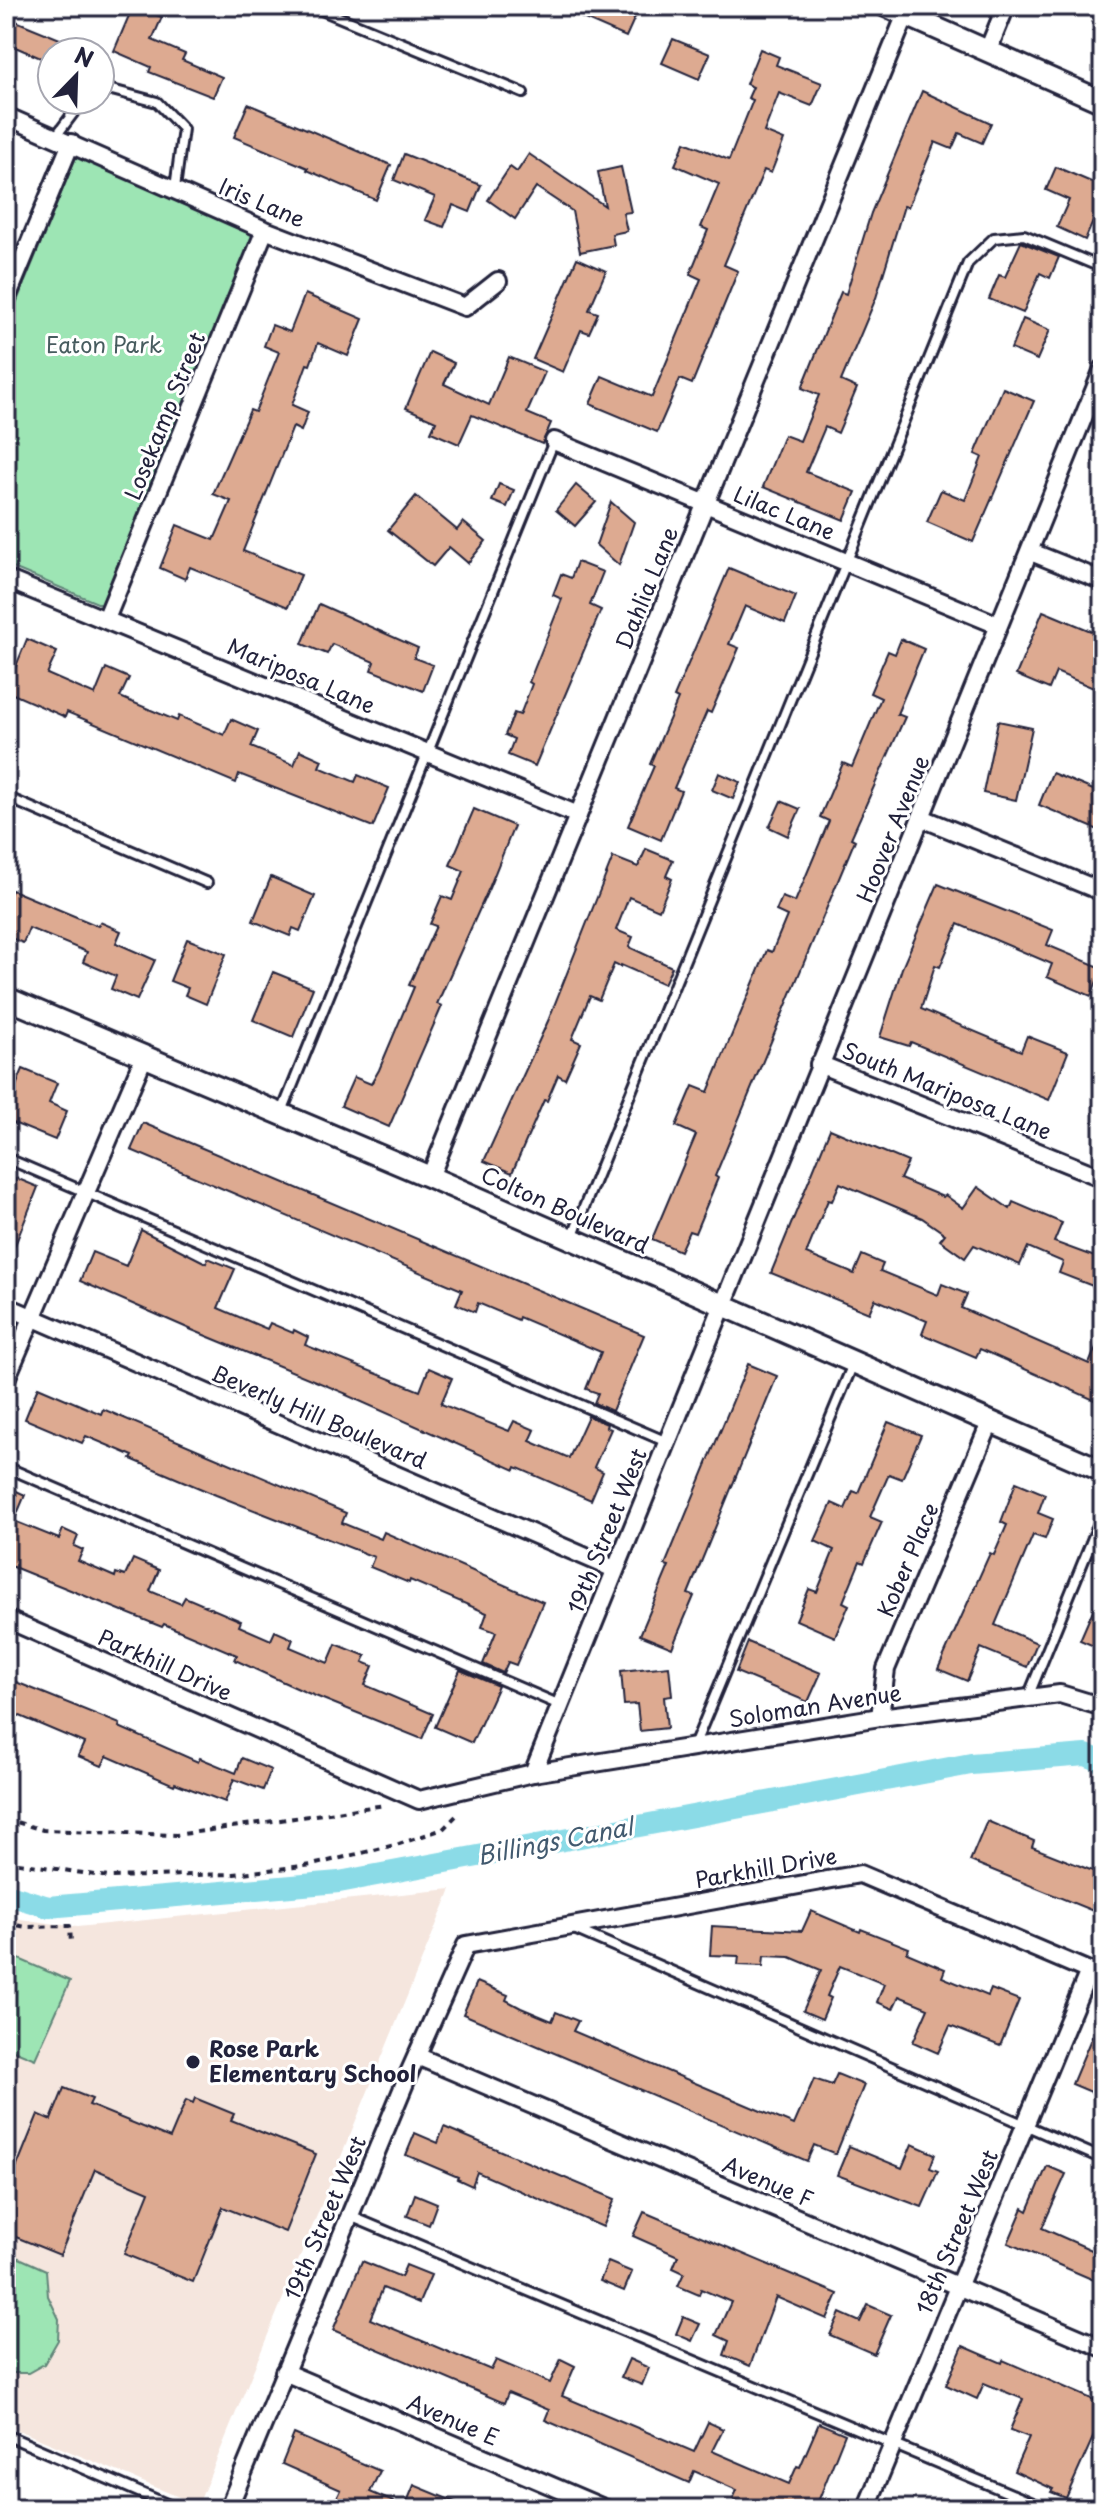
<svg xmlns="http://www.w3.org/2000/svg" width="1109" height="2515" viewBox="0 0 1109 2515" font-family="'Playpen Sans',sans-serif">
  <rect width="100%" height="100%" fill="#fff"/>
  <filter id="ink" filterUnits="userSpaceOnUse"><feTurbulence type="fractalNoise" baseFrequency=".0125" numOctaves="2"/><feDisplacementMap in="SourceGraphic" scale="16" xChannelSelector="R" yChannelSelector="G"/><feConvolveMatrix kernelMatrix="1 2 1 2 8 2 1 2 1" color-interpolation-filters="sRGB"/></filter>
  <g filter="url(#ink)">
    <!-- built -->
    <polygon fill="#f5e6de" points="451,1889 198,2505 6,2425 6,1917 77,1927"/>
    <!-- green -->
    <g fill="#9de5b4" stroke="#608478" stroke-width="2">
      <polygon points="76,157 256,232 102,605 6,565 6,328"/>
      <polygon points="12,1956 70,1981 35,2059 6,2047 6,1970"/>
      <polygon points="6,2252 46,2270 48,2296 59,2319 58,2340 44,2364 28,2373 6,2373"/>
    </g>
    <g fill="none" stroke-linecap="round" stroke-linejoin="round">
      <!-- canal -->
      <polyline stroke="#8bdbe7" stroke-width="22" points="6,1894 48,1907 339,1882 971,1764 1086,1755 1103,1762"/>
    </g>
    <!-- building -->
    <g fill="#ddaa91" stroke="#22223b" stroke-width="2">
      <polygon points="133,6 162,17 152,40 185,54 182,60 222,77 213,97 149,72 151,67 114,51"/>
      <polygon points="555,6 640,6 626,37"/>
      <polygon points="6,17 60,39 54,52 52,52 50,62 6,43"/>
      <polygon points="673,39 710,54 699,79 662,63"/>
      <polygon points="760,49 779,57 776,65 822,83 812,106 779,93 764,132 784,140 771,173 764,170 724,265 738,271 692,384 680,379 657,432 590,404 602,376 652,397 701,279 690,274 708,230 701,227 719,184 675,165 685,142 729,160 753,100 748,98 753,87 746,84"/>
      <polygon points="922,91 991,123 982,143 959,133 952,149 935,142 908,207 904,206 876,298 841,381 857,388 838,433 825,427 806,472 856,492 844,520 763,487 784,435 800,441 819,395 802,388 841,292 846,294 871,213"/>
      <polygon points="248,104 391,165 376,200 307,170 308,168 234,137"/>
      <polygon points="404,154 481,185 470,212 453,205 444,227 425,220 435,197 394,180"/>
      <polygon points="529,154 605,206 598,172 621,167 631,212 623,213 627,231 612,234 614,245 580,252 572,211 536,187 515,219 488,200 510,167 517,172"/>
      <polygon points="1056,167 1103,187 1103,199 1085,240 1057,227 1069,200 1046,190"/>
      <polygon points="1021,242 1059,257 1050,278 1040,273 1023,313 989,299 999,275 1005,277"/>
      <polygon points="577,258 606,271 589,310 598,313 589,333 581,330 563,372 533,359"/>
      <polygon points="305,294 363,319 348,356 318,343 310,365 307,364 292,405 308,412 301,431 293,427 243,551 301,575 288,607 190,567 185,579 160,568 177,525 214,540 231,501 213,494 250,410 255,412 279,352 264,346 272,325 290,332"/>
      <polygon points="1023,319 1050,330 1037,360 1011,349"/>
      <polygon points="430,352 454,363 444,384 489,405 509,357 545,372 527,413 551,423 542,444 472,415 459,444 431,432 436,421 406,408"/>
      <polygon points="1003,388 1034,401 973,542 927,522 941,490 965,500 982,457 975,454"/>
      <polygon points="499,484 514,490 507,507 492,501"/>
      <polygon points="576,485 596,502 575,526 556,510"/>
      <polygon points="416,496 457,530 463,522 486,541 468,563 449,547 433,566 388,530"/>
      <polygon points="611,502 634,522 619,565 596,545"/>
      <polygon points="577,562 603,572 590,605 601,610 535,766 508,755 514,739 505,735 514,713 520,715 532,684 529,682 562,599 553,595 561,574 571,578"/>
      <polygon points="729,568 796,596 785,623 745,606 729,644 739,648 711,713 707,711 674,788 681,791 661,840 628,826 654,766 650,764 678,699 674,697"/>
      <polygon points="319,604 418,648 414,658 433,665 423,691 371,670 374,662 332,644 327,654 302,644"/>
      <polygon points="1043,611 1103,636 1103,692 1056,672 1049,689 1016,675"/>
      <polygon points="27,639 57,652 47,674 95,695 106,668 129,678 120,697 177,721 179,716 224,735 231,719 258,731 251,747 294,765 300,750 322,760 319,767 355,782 358,775 389,788 373,827 239,774 236,783 67,712 65,717 6,691"/>
      <polygon points="901,639 924,649 897,714 905,717 851,838 855,840 715,1176 718,1178 695,1233 689,1231 680,1251 652,1239 696,1135 676,1126 693,1086 708,1092 767,950 772,952 787,916 776,911 782,897 795,902 829,821 820,817 843,763 852,767 881,698 870,693 888,651 895,654"/>
      <polygon points="998,721 1032,728 1016,800 983,793"/>
      <polygon points="719,773 740,782 733,799 712,790"/>
      <polygon points="1052,773 1103,794 1103,832 1039,805"/>
      <polygon points="781,801 800,809 788,836 769,827"/>
      <polygon points="474,809 514,826 489,888 437,1004 442,1006 389,1127 341,1106 354,1077 371,1084 379,1070 414,987 409,985 436,926 430,924 442,896 452,900 464,871 450,865"/>
      <polygon points="646,849 673,860 666,876 672,879 659,910 629,897 616,930 633,937 629,947 672,967 664,984 621,965 620,967 614,964 599,1000 590,996 572,1039 581,1043 565,1079 558,1075 547,1101 544,1100 512,1173 484,1161 548,1021 613,857 638,867"/>
      <polygon points="271,877 315,896 300,931 293,928 290,936 253,921"/>
      <polygon points="938,884 1053,930 1047,945 1102,968 1091,996 1047,977 1052,964 958,924 940,967 935,965 921,1009 1021,1051 1027,1036 1068,1052 1049,1100 911,1042 909,1046 880,1037 902,968"/>
      <polygon points="12,890 98,926 100,922 121,931 116,943 155,960 137,1000 111,989 116,976 83,962 87,952 29,928 23,943 6,936 6,903"/>
      <polygon points="187,939 226,954 206,1004 185,995 188,988 170,981"/>
      <polygon points="273,972 313,988 293,1037 253,1020"/>
      <polygon points="23,1069 57,1083 49,1103 67,1111 55,1140 6,1120 6,1110"/>
      <polygon points="143,1123 644,1335 612,1411 594,1403 598,1393 586,1389 601,1352 519,1317 518,1320 478,1303 475,1312 456,1304 462,1290 131,1150"/>
      <polygon points="830,1129 908,1162 900,1179 943,1197 945,1195 963,1208 978,1187 1010,1209 1013,1202 1062,1223 1054,1242 1103,1260 1103,1290 1059,1273 1063,1262 1028,1247 1020,1265 974,1245 965,1258 940,1240 945,1234 922,1218 840,1183 832,1201 828,1200 806,1254 854,1274 862,1255 883,1264 880,1271 938,1295 942,1284 967,1294 961,1308 1089,1364 1103,1331 1103,1404 980,1349 976,1357 922,1334 927,1321 875,1299 869,1313 771,1273"/>
      <polygon points="16,1178 38,1187 6,1268 6,1200"/>
      <polygon points="141,1230 206,1263 208,1258 235,1269 218,1308 267,1329 270,1323 293,1333 294,1330 308,1337 305,1345 420,1391 429,1368 452,1378 441,1404 509,1431 514,1421 535,1430 530,1441 569,1458 588,1416 607,1424 606,1427 611,1429 594,1467 603,1472 591,1500 516,1467 515,1470 346,1395 347,1394 192,1330 80,1281 92,1252 126,1266"/>
      <polygon points="748,1364 777,1376 688,1594 694,1596 672,1648 640,1635 669,1566 665,1565"/>
      <polygon points="38,1387 101,1414 103,1409 346,1513 342,1523 381,1539 384,1532 543,1602 516,1665 508,1662 503,1673 483,1664 496,1632 482,1627 487,1613 410,1580 409,1583 370,1567 374,1557 216,1495 131,1459 133,1456 86,1436 82,1443 25,1419"/>
      <polygon points="888,1422 921,1435 902,1479 889,1474 870,1517 882,1522 864,1563 860,1561 843,1602 849,1605 835,1637 796,1620 809,1589 817,1592 834,1550 815,1541 832,1503 845,1509 853,1491 858,1493"/>
      <polygon points="1016,1482 1045,1494 1038,1513 1053,1519 1045,1539 1033,1535 995,1625 1037,1643 1027,1667 981,1648 967,1681 938,1669 990,1553 994,1555 1007,1525 1001,1522"/>
      <polygon points="6,1486 25,1495 14,1521 59,1539 63,1529 78,1536 74,1546 83,1550 78,1561 115,1577 116,1573 125,1576 133,1559 159,1570 150,1591 181,1604 185,1597 241,1621 239,1626 271,1640 275,1631 293,1639 290,1647 328,1663 336,1644 366,1656 363,1662 373,1666 365,1685 433,1714 422,1739 303,1691 235,1660 237,1655 164,1624 162,1627 6,1564"/>
      <polygon points="1103,1587 1103,1650 1080,1640"/>
      <polygon points="748,1642 821,1673 808,1702 736,1672"/>
      <polygon points="669,1666 672,1696 664,1697 667,1728 640,1731 637,1704 624,1705 621,1671"/>
      <polygon points="460,1670 498,1686 472,1743 435,1727"/>
      <polygon points="6,1678 120,1724 119,1727 198,1762 200,1758 236,1773 242,1758 271,1770 263,1790 234,1779 225,1802 175,1783 174,1785 107,1756 102,1766 78,1756 84,1743 6,1710"/>
      <polygon points="987,1821 1034,1841 1032,1847 1103,1875 1103,1915 970,1861"/>
      <polygon points="811,1911 860,1932 861,1929 909,1948 907,1953 945,1969 942,1977 988,1996 991,1989 1019,2000 1000,2046 950,2026 938,2053 913,2042 928,2008 899,1996 893,2009 877,2002 884,1984 840,1966 827,1996 831,1998 822,2019 803,2011 821,1970 790,1957 764,1956 763,1966 738,1965 739,1956 710,1955 712,1926 802,1931"/>
      <polygon points="477,1982 508,1995 506,2000 521,2008 552,2021 556,2012 578,2021 573,2031 794,2125 814,2079 832,2085 837,2074 864,2085 836,2154 814,2145 807,2161 463,2014"/>
      <polygon points="1103,2010 1103,2097 1072,2084"/>
      <polygon points="64,2088 92,2099 89,2105 170,2138 186,2100 193,2103 195,2098 234,2114 231,2120 316,2154 285,2232 223,2207 193,2282 124,2254 149,2192 95,2169 60,2255 6,2233 6,2193 38,2114 51,2120"/>
      <polygon points="444,2127 615,2199 603,2227 477,2172 472,2186 457,2179 458,2177 406,2155 415,2133 438,2143"/>
      <polygon points="912,2144 935,2154 930,2168 938,2171 922,2207 837,2175 849,2146 902,2168"/>
      <polygon points="1047,2166 1066,2174 1042,2228 1103,2255 1103,2284 1008,2243 1023,2208 1028,2211"/>
      <polygon points="415,2194 437,2203 429,2225 407,2216"/>
      <polygon points="644,2212 838,2294 827,2319 776,2297 750,2366 724,2355 729,2341 716,2335 731,2302 701,2289 699,2295 678,2286 684,2273 673,2268 678,2256 633,2236"/>
      <polygon points="362,2261 401,2277 406,2265 431,2275 419,2303 383,2288 370,2319 491,2370 496,2360 550,2383 561,2359 575,2366 562,2396 694,2452 708,2422 723,2429 712,2451 789,2484 797,2466 800,2467 819,2423 845,2434 815,2509 757,2509 733,2499 737,2490 694,2471 689,2483 545,2420 549,2410 508,2393 504,2403 333,2330"/>
      <polygon points="608,2262 632,2272 624,2291 600,2281"/>
      <polygon points="868,2305 891,2315 874,2354 830,2335 840,2313 860,2322"/>
      <polygon points="683,2317 700,2324 692,2341 676,2334"/>
      <polygon points="963,2346 1002,2363 1003,2360 1103,2404 1103,2437 1095,2433 1066,2498 1051,2492 1053,2489 1014,2471 1029,2437 1010,2430 1023,2399 984,2383 977,2399 946,2385"/>
      <polygon points="629,2359 649,2368 642,2385 621,2377"/>
      <polygon points="294,2434 380,2471 370,2492 405,2507 414,2485 472,2509 332,2509 341,2490 282,2464"/>
    </g>
    <g fill="none" stroke-linecap="round" stroke-linejoin="round">
      <defs>
        <g id="service">
          <polyline points="312,6 523,93"/>
          <polyline points="100,94 112,90 157,102 183,129 175,188"/>
          <polyline points="56,136 83,100"/>
          <polyline points="6,797 207,883"/>
          <polyline points="281,1114 554,441"/>
          <polyline points="6,1158 667,1442"/>
          <polyline points="572,1237 968,263 994,238 1024,235 1103,268"/>
          <polyline points="6,1467 560,1705"/>
          <polyline points="1028,1697 1103,1513"/>
          <polyline points="694,1746 853,1364"/>
          <polyline points="572,1928 1103,2159"/>
          <polyline points="350,2216 1047,2509"/>
          <polyline points="6,2435 178,2509"/>
        </g>
        <g id="minor">
          <polyline points="988,50 1006,6"/>
          <polyline points="6,116 265,230 465,307 498,281"/>
          <polyline points="6,300 71,143"/>
          <polyline points="554,441 998,625"/>
          <polyline points="1031,552 1103,581"/>
          <polyline points="6,579 578,815"/>
          <polyline points="106,619 265,230"/>
          <polyline points="922,818 1103,892"/>
          <polyline points="819,1064 1103,1178"/>
          <polyline points="430,1177 906,14"/>
          <polyline points="6,1306 614,1569"/>
          <polyline points="6,1379 144,1057"/>
          <polyline points="6,1619 419,1800 533,1773 880,1717 1060,1694 1103,1707"/>
          <polyline points="880,1717 886,1669 990,1423"/>
          <polyline points="533,1773 1103,369"/>
          <polyline points="417,2056 1103,2348"/>
          <polyline points="284,2372 606,2509"/>
          <polyline points="228,2509 409,2073 466,1945 860,1874 1103,1977"/>
          <polyline points="866,2509 1089,1971"/>
        </g>
        <g id="tertiary">
          <polyline points="886,6 1103,102"/>
          <polyline points="6,998 430,1177 1103,1471"/>
        </g>
      </defs>
      <!-- service casing -->
      <use href="#service" stroke="#22223b" stroke-width="14"/>
      <!-- minor casing -->
      <use href="#minor" stroke="#22223b" stroke-width="22"/>
      <!-- tertiary casing -->
      <use href="#tertiary" stroke="#22223b" stroke-width="26"/>
      <!-- path -->
      <g stroke="#22223b" stroke-width="4" stroke-dasharray="6 6" stroke-linecap="butt">
        <polyline points="6,1819 43,1830 176,1835 385,1805"/>
        <polyline points="6,1861 108,1877 234,1874 312,1865 399,1844 443,1829 459,1813"/>
        <polyline points="6,1923 26,1927 70,1926 71,1944"/>
      </g>
      <!-- service -->
      <use href="#service" stroke="#fff" stroke-width="8"/>
      <!-- minor -->
      <use href="#minor" stroke="#fff" stroke-width="16"/>
      <!-- tertiary -->
      <use href="#tertiary" stroke="#fff" stroke-width="20"/>
    </g>
  </g>
  <!-- markers -->
  <circle fill="#22223b" stroke="#fff" stroke-width="3" cx="193" cy="2062" r="8"/>
  <g text-anchor="middle" stroke-width="6" stroke-linejoin="round" paint-order="stroke">
    <!-- street labels -->
    <g font-size="22" fill="#22223b" stroke="#fff">
      <text transform="translate(262 203) rotate(23)" y="8">Iris Lane</text>
      <text transform="translate(165 416) rotate(-68)" y="8">Losekamp Street</text>
      <text transform="translate(784 513) rotate(22)" y="8">Lilac Lane</text>
      <text transform="translate(647 588) rotate(-68)" y="8">Dahlia Lane</text>
      <text transform="translate(301 676) rotate(23)" y="8">Mariposa Lane</text>
      <text transform="translate(893 829) rotate(-68)" y="8">Hoover Avenue</text>
      <text transform="translate(947 1091) rotate(22)" y="8">South Mariposa Lane</text>
      <text transform="translate(565 1210) rotate(24)" y="8">Colton Boulevard</text>
      <text transform="translate(319 1417) rotate(23)" y="8">Beverly Hill Boulevard</text>
      <text transform="translate(607 1531) rotate(-68)" y="8">19th Street West</text>
      <text transform="translate(908 1560) rotate(-67)" y="8">Kober Place</text>
      <text transform="translate(165 1665) rotate(24)" y="8">Parkhill Drive</text>
      <text transform="translate(815 1706) rotate(-9)" y="8">Soloman Avenue</text>
      <text transform="translate(766 1868) rotate(-10)" y="8">Parkhill Drive</text>
      <text transform="translate(768 2182) rotate(23)" y="8">Avenue F</text>
      <text transform="translate(325 2218) rotate(-67)" y="8">19th Street West</text>
      <text transform="translate(957 2232) rotate(-67)" y="8">18th Street West</text>
      <text transform="translate(453 2420) rotate(23)" y="8">Avenue E</text>
    </g>
    <!-- park labels -->
    <g font-size="22" fill="#475c5f" stroke="#fff">
      <text x="104" y="353">Eaton Park</text>
    </g>
    <!-- poi labels -->
    <g font-size="22" font-weight="bold" fill="#22223b" stroke="#fff" text-anchor="start">
      <text x="209" y="2057">Rose Park<tspan x="209" dy="25">Elementary School</tspan></text>
    </g>
    <!-- water labels -->
    <g font-size="24" font-style="italic" fill="#425a6f" stroke="#fff">
      <text transform="translate(555 1842) rotate(-11)" y="8">Billings Canal</text>
    </g>
  </g>
  <!-- margin -->
  <rect width="1109" height="2515" fill="none" stroke="#fff" stroke-width="32"/>
  <rect x="16" y="16" width="1077" height="2483" fill="none" stroke="#22223b" stroke-width="3" filter="url(#ink)"/>
  <!-- north arrow -->
  <g transform="translate(76 76) rotate(23)"><circle r="38" fill="#ffffff" stroke="#a7a7b1" stroke-width="2"/>
  <path d="M0-6L14 30L0 20L-14 30Z" fill="#22223b"/>
  <text y="-12" font-size="22" font-weight="bold" text-anchor="middle" fill="#22223b">N</text>
  </g>
</svg>
